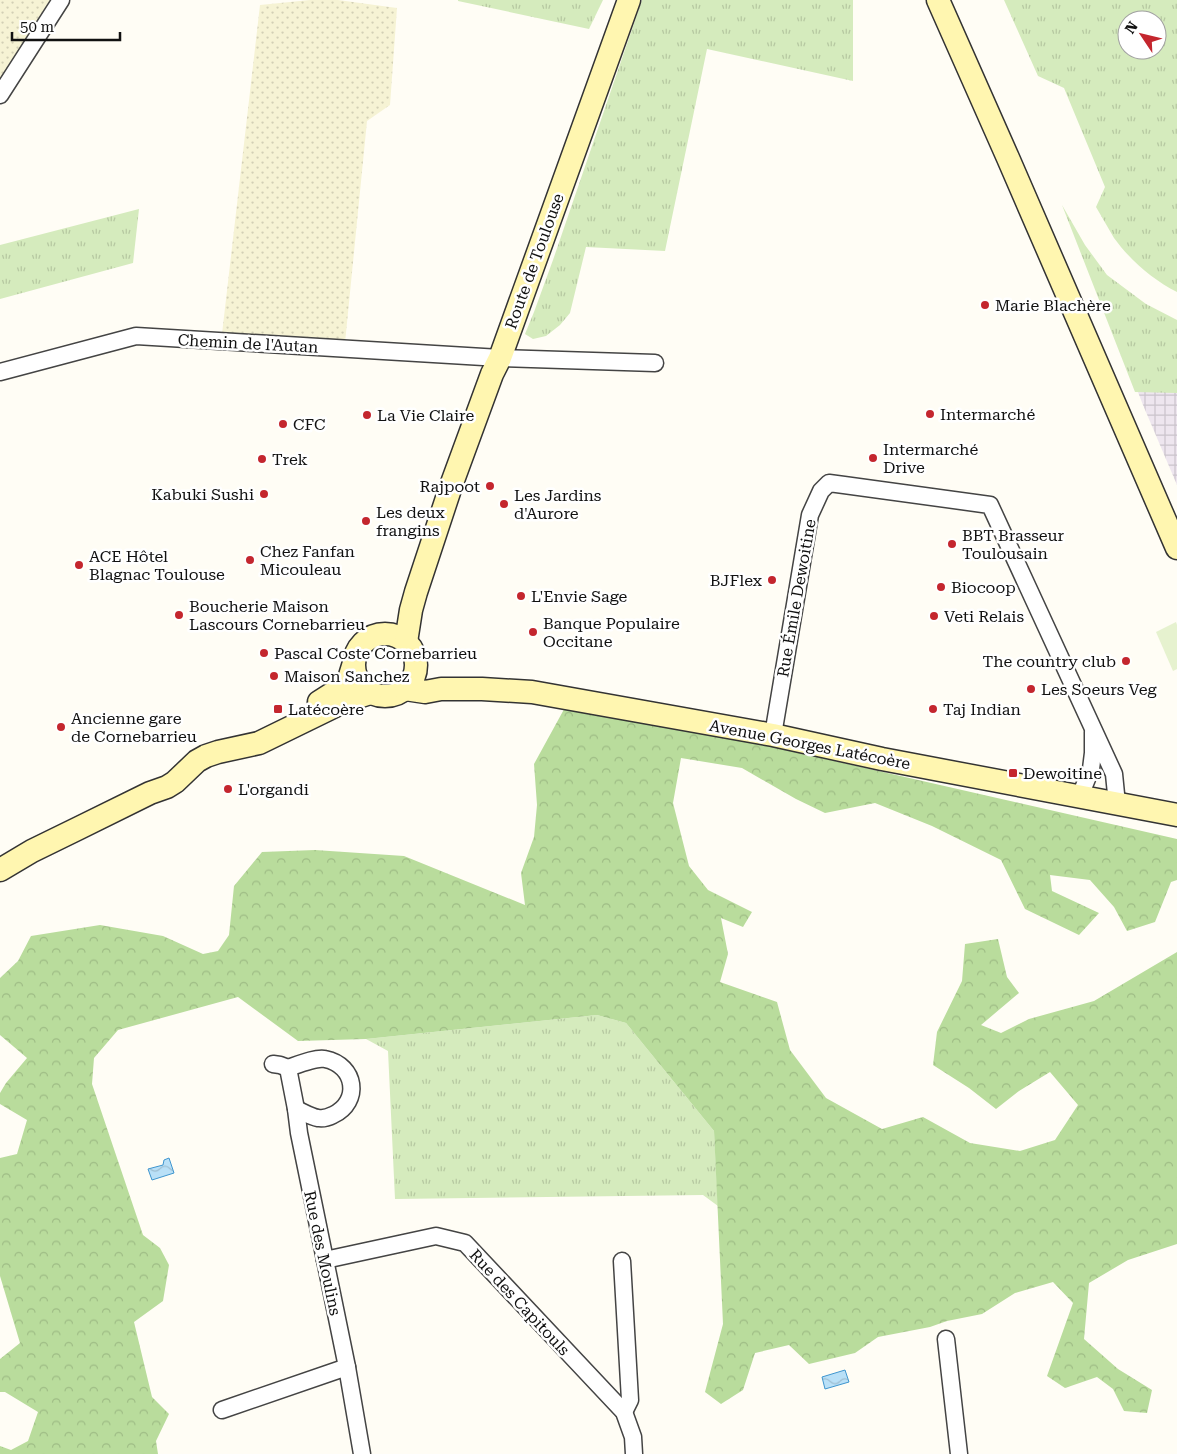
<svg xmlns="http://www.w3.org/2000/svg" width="1177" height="1454" viewBox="0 0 1177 1454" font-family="'Roboto Serif',serif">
  <defs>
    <pattern id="industrial-grid" width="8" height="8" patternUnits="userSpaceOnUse" patternTransform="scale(1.25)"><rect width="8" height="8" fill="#eee6ef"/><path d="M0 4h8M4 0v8" fill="none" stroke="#cbc4cc"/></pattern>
    <pattern id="farmland-dots" width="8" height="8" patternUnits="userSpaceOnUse" patternTransform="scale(1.25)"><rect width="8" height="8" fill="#f6f3d4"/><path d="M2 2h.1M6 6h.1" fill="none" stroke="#d2cfb5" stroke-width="1.8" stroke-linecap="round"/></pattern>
    <pattern id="grass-tufts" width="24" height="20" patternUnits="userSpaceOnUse" patternTransform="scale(1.25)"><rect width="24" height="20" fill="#d5ebbd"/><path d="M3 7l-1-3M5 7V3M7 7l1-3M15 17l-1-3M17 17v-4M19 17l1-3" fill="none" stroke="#b6c8a1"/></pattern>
    <pattern id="forest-crowns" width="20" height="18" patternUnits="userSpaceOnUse" patternTransform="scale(1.25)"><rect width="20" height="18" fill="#b9dc9c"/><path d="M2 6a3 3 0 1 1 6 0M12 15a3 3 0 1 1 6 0" fill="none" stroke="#9ebc85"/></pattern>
    <pattern id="water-waves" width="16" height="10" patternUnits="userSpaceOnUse" patternTransform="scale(1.25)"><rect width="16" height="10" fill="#b9e0f7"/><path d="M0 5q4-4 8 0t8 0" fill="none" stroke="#9ebfd3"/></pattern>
  </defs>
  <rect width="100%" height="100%" fill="#fffdf5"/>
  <!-- industrial -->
  <polygon fill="url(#industrial-grid)" points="1124,356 1177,357 1177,485 1143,405"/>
  <!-- farmland -->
  <g fill="url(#farmland-dots)">
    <polygon points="0,0 50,0 0,80"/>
    <polygon points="310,0 338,0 397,8 390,105 367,121 345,343 222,334 260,5"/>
  </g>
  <!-- grass -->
  <g fill="url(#grass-tufts)" fill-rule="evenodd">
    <polygon points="458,0 603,0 589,29 458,1"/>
    <polygon points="642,0 853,0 853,81 707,49 665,251 586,247 570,313 560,325 546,336 533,339 525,334 534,312 553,260"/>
    <path d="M1004 0H1177V292C1153 280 1130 260 1114 238 1108 228 1102 217 1096 207L1105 187 1064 88 1038 76ZM1127 20H1157V50H1127Z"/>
    <polygon points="1062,205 1085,245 1107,275 1146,304 1177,320 1177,393 1135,392"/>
    <polygon points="139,209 133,263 0,299 0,245"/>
    <polygon points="597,1015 626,1023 714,1131 718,1206 703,1195 395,1199 388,1051 366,1039"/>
  </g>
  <!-- forest -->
  <polygon fill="url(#forest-crowns)" points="568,702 646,718 1177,839 1177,880 1171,882 1155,922 1127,931 1114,907 1090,880 1050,875 1052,891 1099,913 1079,935 1025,909 1001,860 932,826 875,803 825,813 796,799 742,768 681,758 673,803 689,866 708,890 752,912 743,927 721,918 728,954 720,982 777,1002 790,1050 826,1098 882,1129 923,1117 970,1143 1020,1151 1055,1140 1078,1105 1050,1072 1019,1091 996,1109 969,1088 933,1065 937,1032 962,981 965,944 998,939 1007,977 1019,993 981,1025 1001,1033 1029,1019 1094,1001 1177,952 1177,1244 1128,1260 1089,1283 1084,1339 1118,1369 1152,1390 1147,1413 1124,1411 1113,1389 1097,1377 1065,1388 1047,1376 1073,1303 1053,1282 1015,1293 982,1314 947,1321 930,1327 878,1337 855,1353 809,1364 789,1345 755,1353 743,1390 721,1404 705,1392 723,1324 714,1131 626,1023 597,1015 366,1039 298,1041 238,997 118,1030 94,1058 92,1084 143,1235 160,1248 169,1265 163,1301 134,1322 152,1397 169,1414 156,1441 158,1454 0,1454 0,1446 11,1450 28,1441 38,1412 5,1392 0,1392 0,1359 20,1343 0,1276 0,1158 17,1154 27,1120 0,1104 0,1093 6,1083 27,1058 0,1035 0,978 18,961 31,936 100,925 163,936 203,954 218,951 229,935 234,886 262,852 315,850 404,856 525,905 521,873 534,837 537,805 534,764"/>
  <!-- pitch -->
  <polygon fill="#e6f2cf" points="1176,622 1177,625 1177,669 1173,671 1156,632"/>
  <!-- water -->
  <g fill="url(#water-waves)" stroke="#3f96cf">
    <polygon points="169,1158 174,1173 152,1180 148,1169 163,1165 164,1160"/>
    <polygon points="845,1370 849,1382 825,1389 822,1377"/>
  </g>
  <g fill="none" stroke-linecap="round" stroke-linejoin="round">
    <defs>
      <g id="minor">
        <polyline points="0,95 61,0"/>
        <polyline points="0,372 136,336 500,358 655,363"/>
        <polyline points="773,735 810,515 821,491 829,483 844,485 990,505 1114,774 1117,804"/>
        <polyline points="1080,796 1091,769 1093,753 1093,732"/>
        <polyline points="273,1064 280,1065 288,1068 296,1109 299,1133 347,1367 362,1454"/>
        <path d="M288 1068C297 1065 316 1057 325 1059 356 1065 361 1102 333 1115 329 1117 323 1119 318 1118 311 1117 303 1112 296 1109"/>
        <polyline points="325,1260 436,1236 465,1243 624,1412 633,1437 634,1454"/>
        <polyline points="622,1261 630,1400 624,1412"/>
        <polyline points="946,1339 959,1454"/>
        <polyline points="222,1410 347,1367"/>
      </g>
      <g id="secondary">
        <polyline points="938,0 1008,158 1177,548"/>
        <circle cx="385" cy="665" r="31"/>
        <polyline points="406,642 411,610 416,592 452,483 492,374 500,358 629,0"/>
        <polyline points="405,689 425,692 441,689 482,689 532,692 773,735 882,759 1177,815"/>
        <polyline points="319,702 341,688 349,679 353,666"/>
        <polyline points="0,870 32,851 77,829 150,793 167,787 175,782 197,761 206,756 218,752 259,743 343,702 370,693"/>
      </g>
    </defs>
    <!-- minor casing -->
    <use href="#minor" stroke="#444" stroke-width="19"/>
    <!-- secondary casing -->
    <use href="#secondary" stroke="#333" stroke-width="25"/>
    <!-- minor -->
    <use href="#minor" stroke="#fff" stroke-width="16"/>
    <!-- secondary -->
    <use href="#secondary" stroke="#fff6b0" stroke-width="22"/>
  </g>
  <!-- markers -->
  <g fill="#c4262e" stroke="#fff" stroke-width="2">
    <circle cx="985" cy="305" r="5"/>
    <circle cx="930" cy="414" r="5"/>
    <circle cx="367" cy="415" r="5"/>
    <circle cx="283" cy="424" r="5"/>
    <circle cx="873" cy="458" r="5"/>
    <circle cx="262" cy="459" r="5"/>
    <circle cx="490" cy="486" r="5"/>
    <circle cx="264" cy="494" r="5"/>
    <circle cx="504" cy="504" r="5"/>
    <circle cx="366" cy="521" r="5"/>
    <circle cx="952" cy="544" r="5"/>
    <circle cx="250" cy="560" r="5"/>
    <circle cx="79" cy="565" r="5"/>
    <circle cx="772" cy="580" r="5"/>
    <circle cx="941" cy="587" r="5"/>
    <circle cx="521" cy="596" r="5"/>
    <circle cx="179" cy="615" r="5"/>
    <circle cx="934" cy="616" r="5"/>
    <circle cx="533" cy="632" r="5"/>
    <circle cx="264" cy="653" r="5"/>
    <circle cx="1126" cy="661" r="5"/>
    <circle cx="274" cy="676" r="5"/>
    <circle cx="1031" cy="689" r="5"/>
    <rect x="273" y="704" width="10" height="10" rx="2.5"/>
    <circle cx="933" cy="709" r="5"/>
    <circle cx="61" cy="727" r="5"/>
    <rect x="1008" y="768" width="10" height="10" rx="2.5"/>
    <circle cx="228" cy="789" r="5"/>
  </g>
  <g text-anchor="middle" stroke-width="5" stroke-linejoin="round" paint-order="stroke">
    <!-- street labels -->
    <g font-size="16" fill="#111" stroke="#fff">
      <text transform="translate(534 261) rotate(-70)" y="6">Route de Toulouse</text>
      <text transform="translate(248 343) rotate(3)" y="6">Chemin de l'Autan</text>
      <text transform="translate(796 598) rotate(-80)" y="6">Rue Émile Dewoitine</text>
      <text transform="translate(810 744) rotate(11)" y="6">Avenue Georges Latécoère</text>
      <text transform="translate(323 1253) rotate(78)" y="6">Rue des Moulins</text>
      <text transform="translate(520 1302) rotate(47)" y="6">Rue des Capitouls</text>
    </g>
    <!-- poi labels -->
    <g font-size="16" fill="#111" stroke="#fff" text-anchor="start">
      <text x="995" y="311">Marie Blachère</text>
      <text x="940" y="420">Intermarché</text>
      <text x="377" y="421">La Vie Claire</text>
      <text x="293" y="430">CFC</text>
      <text x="883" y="455">Intermarché<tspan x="883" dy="18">Drive</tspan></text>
      <text x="272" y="465">Trek</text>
      <text x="480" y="492" text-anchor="end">Rajpoot</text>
      <text x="254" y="500" text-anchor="end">Kabuki Sushi</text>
      <text x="514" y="501">Les Jardins<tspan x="514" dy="18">d'Aurore</tspan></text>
      <text x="376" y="518">Les deux<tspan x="376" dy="18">frangins</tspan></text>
      <text x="962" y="541">BBT Brasseur<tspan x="962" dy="18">Toulousain</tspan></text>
      <text x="260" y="557">Chez Fanfan<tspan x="260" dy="18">Micouleau</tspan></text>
      <text x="89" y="562">ACE Hôtel<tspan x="89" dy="18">Blagnac Toulouse</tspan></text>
      <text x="762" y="586" text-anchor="end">BJFlex</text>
      <text x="951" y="593">Biocoop</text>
      <text x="531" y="602">L'Envie Sage</text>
      <text x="189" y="612">Boucherie Maison<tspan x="189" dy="18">Lascours Cornebarrieu</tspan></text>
      <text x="944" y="622">Veti Relais</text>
      <text x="543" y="629">Banque Populaire<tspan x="543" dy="18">Occitane</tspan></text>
      <text x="274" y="659">Pascal Coste Cornebarrieu</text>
      <text x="1116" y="667" text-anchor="end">The country club</text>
      <text x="284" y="682">Maison Sanchez</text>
      <text x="1041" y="695">Les Soeurs Veg</text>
      <text x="288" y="715">Latécoère</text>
      <text x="943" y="715">Taj Indian</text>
      <text x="71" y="724">Ancienne gare<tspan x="71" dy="18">de Cornebarrieu</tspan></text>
      <text x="1023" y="779">Dewoitine</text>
      <text x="238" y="795">L'organdi</text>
    </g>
  </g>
  <!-- north arrow -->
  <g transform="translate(1142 35) rotate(305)"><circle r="24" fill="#ffffff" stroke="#a0a0a0"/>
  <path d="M0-4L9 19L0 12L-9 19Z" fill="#c4262e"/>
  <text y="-8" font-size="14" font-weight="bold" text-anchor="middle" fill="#111111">N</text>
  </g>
  <!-- scale -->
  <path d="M12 32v8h108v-8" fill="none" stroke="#111111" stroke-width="2.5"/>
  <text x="20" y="32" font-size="15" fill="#111111" stroke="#ffffff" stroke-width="4" paint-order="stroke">50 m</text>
</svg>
